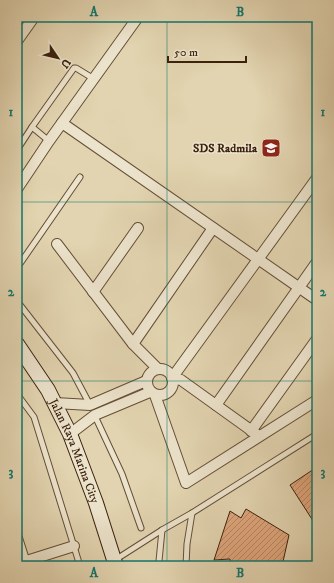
<svg xmlns="http://www.w3.org/2000/svg" width="334" height="583" viewBox="0 0 334 583" font-family="'IM FELL DW Pica',serif">
  <defs>
    <pattern id="building-hatch" width="6" height="6" patternUnits="userSpaceOnUse"><rect width="6" height="6" fill="#dfa57b"/><path d="M-1 1l2-2M0 6l6-6M5 7l2-2" fill="none" stroke="#b68663"/></pattern>
  </defs>
  <rect width="100%" height="100%" fill="#e2d4b0"/>
  <filter id="stains"><feTurbulence type="fractalNoise" baseFrequency=".005" numOctaves="4"/><feColorMatrix values="0 0 0 0 .2 0 0 0 0 .09 0 0 0 0 .02 0 0 0 .5 -.17"/></filter>
  <radialGradient id="worn" r=".72"><stop offset=".6" stop-color="#630" stop-opacity="0"/><stop offset="1" stop-color="#630" stop-opacity=".3"/></radialGradient>
  <!-- building -->
  <g fill="url(#building-hatch)" stroke="#3b210d">
    <polygon points="314,469 317,474 317,527 290,485"/>
    <polygon points="246,509 289,535 282,566 230,566 230,559 214,560 230,511 241,518"/>
  </g>
  <g fill="none" stroke-linecap="round" stroke-linejoin="round">
    <defs>
      <g id="service">
        <polyline points="32,127 49,141"/>
        <polyline points="17,150 32,127 74,68 76,68 94,79"/>
        <polyline points="17,268 80,177"/>
        <polyline points="17,301 73,373 90,405"/>
        <polyline points="17,394 34,417 80,566"/>
        <polyline points="94,414 122,474 141,528"/>
        <polyline points="115,560 162,530 192,513 317,434"/>
        <polyline points="159,566 159,561 162,530"/>
        <polyline points="186,566 187,544 192,513"/>
      </g>
      <g id="minor">
        <polyline points="17,41 34,17"/>
        <polyline points="62,123 317,300"/>
        <polyline points="17,189 49,141 138,17"/>
        <polyline points="57,244 133,344 158,369"/>
        <polyline points="93,292 138,228"/>
        <polyline points="133,344 213,228"/>
        <circle cx="160" cy="382" r="13"/>
        <polyline points="155,395 186,483 317,400"/>
        <polyline points="55,403 90,405 146,381"/>
        <polyline points="216,405 317,262"/>
        <polyline points="251,431 317,339"/>
        <polyline points="70,434 95,415 150,392"/>
        <polyline points="259,436 181,380 172,378 317,178"/>
        <polyline points="17,538 26,566"/>
        <polyline points="17,564 74,546"/>
      </g>
      <g id="secondary">
        <path id="s1" d="M17 344 48 390 70 434 96 503 116 566"/>
      </g>
    </defs>
    <!-- service casing -->
    <use href="#service" stroke="#654e36" stroke-width="7"/>
    <!-- minor casing -->
    <use href="#minor" stroke="#654e36" stroke-width="12"/>
    <!-- secondary casing -->
    <use href="#secondary" stroke="#3b210d" stroke-width="16"/>
    <!-- service -->
    <use href="#service" stroke="#ece3cc" stroke-width="5"/>
    <!-- minor -->
    <use href="#minor" stroke="#ece3cc" stroke-width="10"/>
    <!-- secondary -->
    <use href="#secondary" stroke="#ece3cc" stroke-width="14"/>
  </g>
  <!-- grid -->
  <path fill="none" stroke="#0f766e" stroke-width="1" stroke-opacity="0.55" d="M167 17V566M17 202H317M17 381H317"/>
  <!-- icons -->
  <defs>
    <symbol id="school-square" viewBox="-11 -11 22 22"><rect x="-9" y="-9" width="18" height="18" rx="4" fill="#8f2418" stroke="#ece3cc"/><path d="M0-5L7-2L0 1L-7-2ZM-4 1L0 2.5L4 1V4Q0 6-4 4Z" fill="#fff"/></symbol>
  </defs>
  <g fill-rule="evenodd">
    <use href="#school-square" x="260" y="137" width="22" height="22"/>
  </g>
  <g text-anchor="middle" stroke-width="3" stroke-linejoin="round" paint-order="stroke">
    <!-- poi labels -->
    <g font-size="12" font-weight="bold" fill="#3b210d" stroke="#ece3cc" text-anchor="end">
      <text x="257" y="152">SDS Radmila</text>
    </g>
    <!-- street labels -->
    <g font-size="12" fill="#3b210d" stroke="#ece3cc">
      <text dy="4" stroke="none"><textPath href="#s1" startOffset="122">Jalan Raya Marina City</textPath></text>
    </g>
  </g>
  <!-- margin -->
  <rect width="334" height="583" fill="none" stroke="#e2d4b0" stroke-width="44"/>
  <!-- north arrow -->
  <g transform="translate(58 58) rotate(125)" stroke="#ece3cc" stroke-width="3" paint-order="stroke">
  <path d="M0-3L7 15L0 10L-7 15Z" fill="#3b210d"/>
  <text y="-6" font-size="11" font-weight="bold" text-anchor="middle" fill="#3b210d">U</text>
  </g>
  <!-- scale -->
  <path d="M168 56v6h78v-6" fill="none" stroke="#3b210d" stroke-width="2"/>
  <text x="174" y="56" font-size="12" fill="#3b210d" stroke="#ece3cc" stroke-width="3" paint-order="stroke">50 m</text>
  <rect x="22" y="22" width="290" height="539" fill="none" stroke="#0f766e" stroke-width="1.5"/>
  <g font-size="13" text-anchor="middle" font-weight="bold" fill="#0f766e">
    <text x="94" y="16">A</text>
    <text x="240" y="16">B</text>
    <text x="11" y="116">1</text>
    <text x="323" y="116">1</text>
    <text x="11" y="296">2</text>
    <text x="323" y="296">2</text>
    <text x="11" y="476">3</text>
    <text x="323" y="476">3</text>
    <text x="94" y="577">A</text>
    <text x="240" y="577">B</text>
  </g>
  <rect width="100%" height="100%" filter="url(#stains)"/>
  <rect width="100%" height="100%" fill="url(#worn)"/>
</svg>
